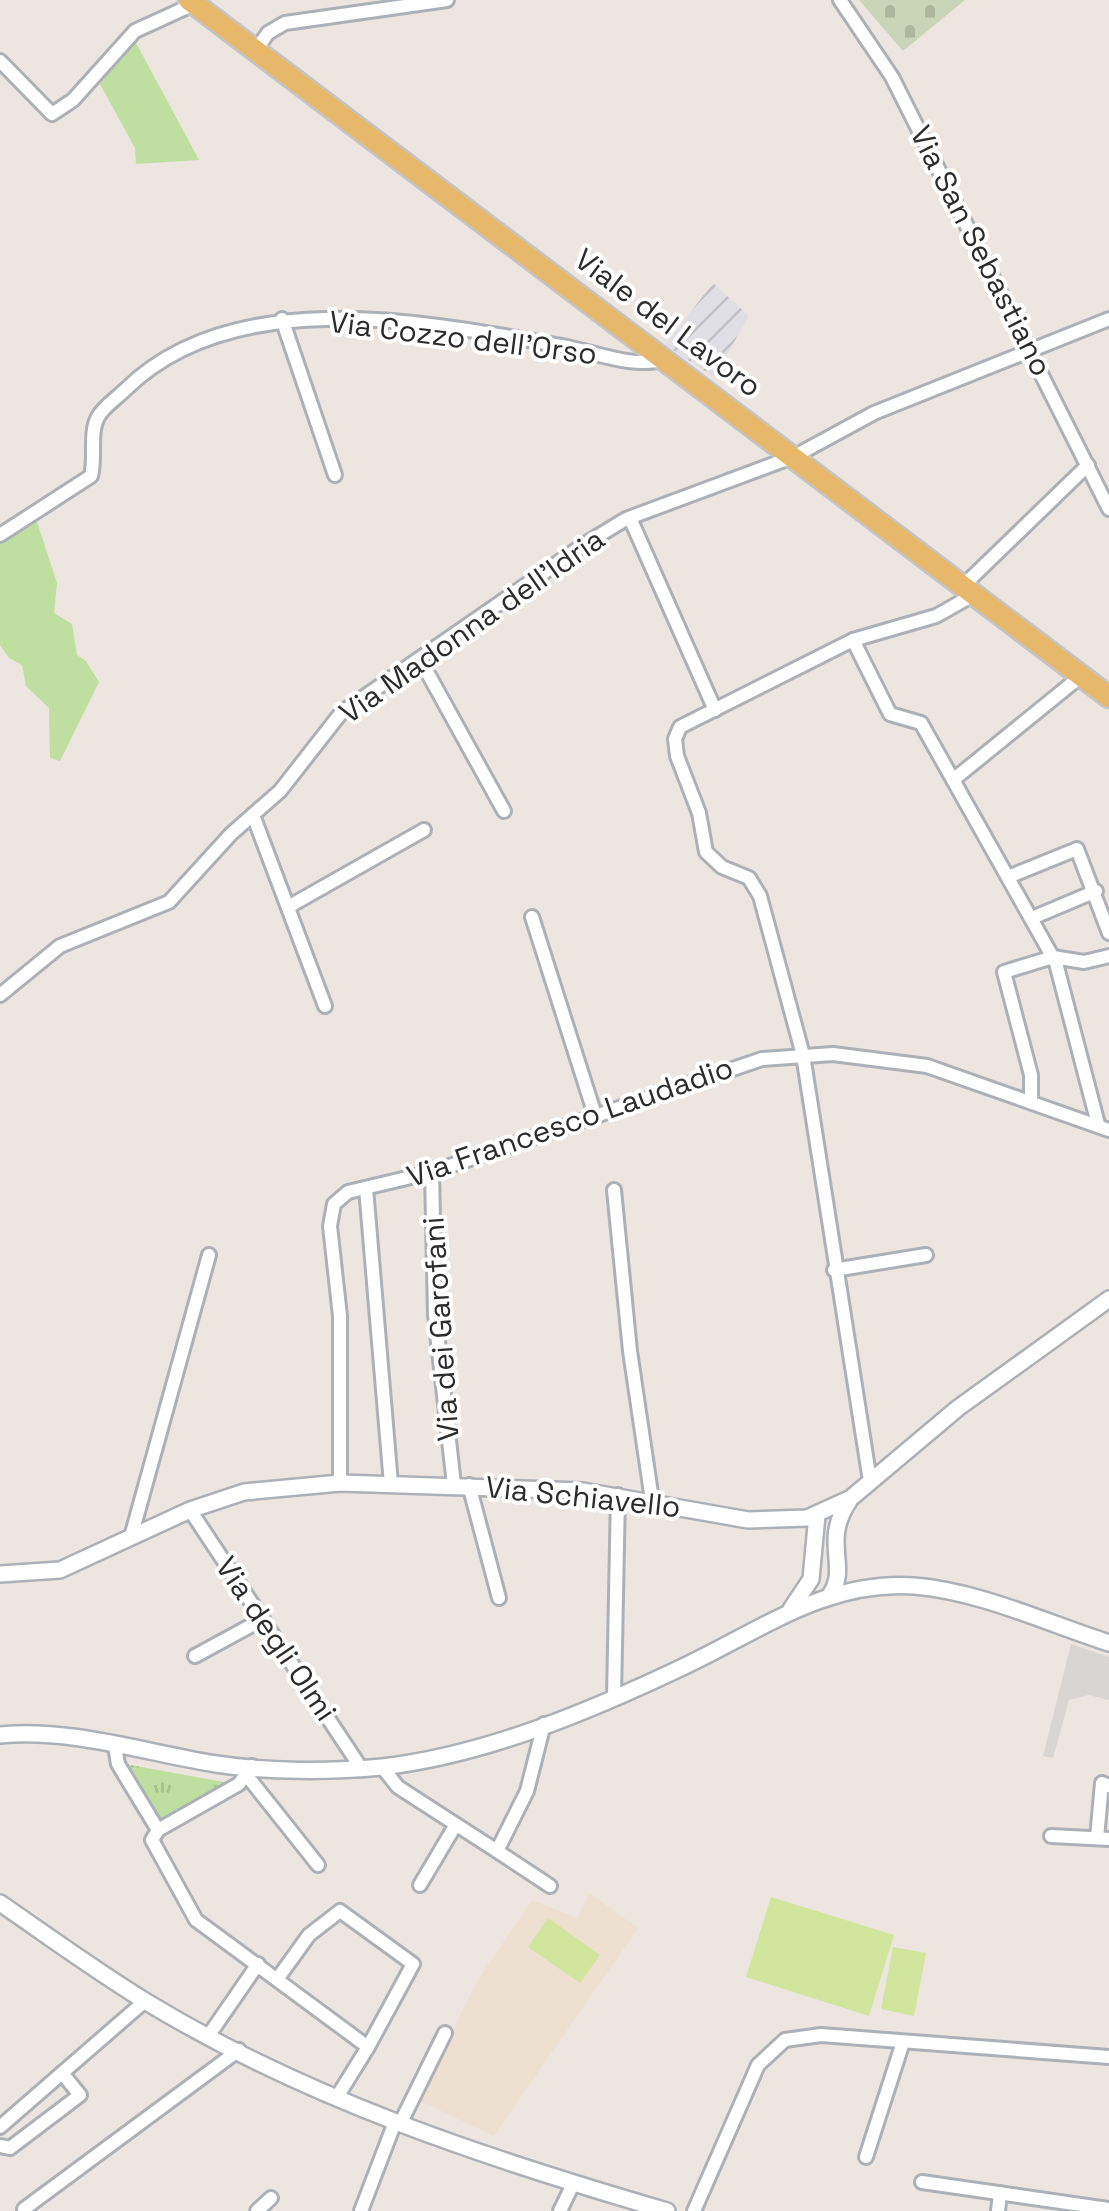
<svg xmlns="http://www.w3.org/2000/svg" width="1109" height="2211" viewBox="0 0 1109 2211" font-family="'Space Grotesk',sans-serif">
  <defs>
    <pattern id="industrial-furrows" width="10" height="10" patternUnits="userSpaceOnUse" patternTransform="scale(2.5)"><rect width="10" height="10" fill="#e0dfe6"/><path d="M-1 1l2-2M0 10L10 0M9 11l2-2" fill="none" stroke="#c0c0c5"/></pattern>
    <pattern id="cemetery-stones" width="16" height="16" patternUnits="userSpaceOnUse" patternTransform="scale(2.5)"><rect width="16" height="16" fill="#cad5b8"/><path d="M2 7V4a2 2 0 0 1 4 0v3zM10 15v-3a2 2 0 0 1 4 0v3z" fill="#aeb79e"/></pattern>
    <pattern id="park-tufts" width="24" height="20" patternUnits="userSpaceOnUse" patternTransform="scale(2.5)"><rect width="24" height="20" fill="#bedfa0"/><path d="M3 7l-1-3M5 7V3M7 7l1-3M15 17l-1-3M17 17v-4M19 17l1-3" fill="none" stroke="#a3c08a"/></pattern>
  </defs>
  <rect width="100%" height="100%" fill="#ede5e0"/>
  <!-- industrial -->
  <polygon fill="url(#industrial-furrows)" points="713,283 749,316 714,377 665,345"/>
  <!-- education -->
  <polygon fill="#ede0d1" points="589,1893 638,1928 494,2136 418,2100 477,1981 532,1900 577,1918"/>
  <!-- grass -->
  <g fill="#bedfa0">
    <polygon points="135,41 199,160 136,164 135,148 100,84"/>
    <polygon points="36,519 57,583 54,613 72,624 77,655 86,661 99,682 60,761 50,758 49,708 26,686 22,665 9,658 0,645 0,539"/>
  </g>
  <!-- cemetery -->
  <polygon fill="url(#cemetery-stones)" points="859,0 965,0 903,51"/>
  <!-- park -->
  <polygon fill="url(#park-tufts)" points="125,1764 229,1783 160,1819"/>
  <!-- pitch -->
  <g fill="#d1e59d">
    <polygon points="771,1897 894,1935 869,2016 746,1977"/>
    <polygon points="548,1918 600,1955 580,1983 528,1947"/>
    <polygon points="893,1947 926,1953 914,2016 881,2009"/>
  </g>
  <!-- plaza -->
  <polygon fill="#d9d5d2" points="1071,1644 1109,1657 1109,1700 1089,1695 1069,1700 1053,1758 1043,1756"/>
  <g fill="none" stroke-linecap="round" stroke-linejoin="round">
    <defs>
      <g id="minor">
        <polyline points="840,0 892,77 1109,509"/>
        <polyline points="256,50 268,33 285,23 447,0"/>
        <polyline points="0,61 52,114 73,100 135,31 194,4"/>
        <polyline points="282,319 335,475"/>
        <polyline points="630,518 715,710"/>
        <path d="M0 535 91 476C96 458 89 433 98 417 103 407 117 398 125 390 233 283 427 322 562 346 596 352 631 369 666 359"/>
        <polyline points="964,585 1088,465"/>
        <polyline points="853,640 890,714 921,723 1056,963 1098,1124"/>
        <polyline points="421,661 504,811"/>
        <polyline points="953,780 1081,676"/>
        <polyline points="253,815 325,1006"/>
        <polyline points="1008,877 1077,849 1109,933"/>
        <polyline points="288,907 424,830"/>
        <polyline points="532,917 595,1115"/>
        <polyline points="1032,918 1096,891"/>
        <polyline points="0,995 60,946 169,902 231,834 280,791 341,713 585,544 626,519 795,456 874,413 1109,319"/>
        <polyline points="1031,1100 1031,1075 1004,972 1053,957 1084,962 1109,956"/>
        <polyline points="432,1172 435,1315 454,1485"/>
        <polyline points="366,1188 391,1484"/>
        <polyline points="614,1190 630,1351 652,1500"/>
        <polyline points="834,1270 926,1255"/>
        <polyline points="870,1481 803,1055 760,896 749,878 722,867 706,852 699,813 677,756 675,739 680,727 853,640 936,616 975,594"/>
        <polyline points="340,1483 340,1316 330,1226 334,1204 348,1192 432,1172 762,1059 833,1054 927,1066 1109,1130"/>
        <polyline points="469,1485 499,1598"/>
        <polyline points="190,1510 361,1768"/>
        <polyline points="131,1537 209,1255"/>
        <polyline points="195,1656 263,1619"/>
        <polyline points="614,1697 618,1495"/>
        <polyline points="544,1724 527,1791 497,1851 550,1886"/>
        <polyline points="115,1746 118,1764 158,1830 152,1840 196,1920 368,2047 337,2097"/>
        <polyline points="382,1767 398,1787 497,1851"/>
        <polyline points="248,1777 318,1865"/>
        <polyline points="158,1830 239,1784 252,1766"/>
        <polyline points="1051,1836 1109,1839"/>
        <polyline points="1097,1838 1102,1783 1109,1786"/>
        <polyline points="420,1885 455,1826"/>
        <polyline points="278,1978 309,1935 340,1911 413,1964 368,2047"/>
        <polyline points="209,2035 258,1964"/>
        <polyline points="400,2124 445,2033"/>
        <polyline points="0,2127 145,2001"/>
        <polyline points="0,2146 10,2148 80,2095 62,2073"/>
        <polyline points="866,2157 903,2042"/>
        <polyline points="922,2182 1109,2209"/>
        <polyline points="24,2209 239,2050"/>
        <polyline points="257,2211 271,2198"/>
        <polyline points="361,2211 395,2122"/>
        <polyline points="560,2211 573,2184"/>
        <polyline points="694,2211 758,2065 785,2040 821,2035 1109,2057"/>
        <polyline points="998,2211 1000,2193"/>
      </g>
      <g id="tertiary">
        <polyline points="0,1574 60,1570 190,1510 244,1492 340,1483 583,1491 748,1520 807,1518 851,1498 958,1408 1109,1299"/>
        <path d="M830 1595C850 1566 821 1543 849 1501"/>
        <polyline points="791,1609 811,1579 817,1515"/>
        <path d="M0 1735C72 1728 146 1753 216 1764 268 1772 330 1772 382 1767 487 1755 595 1709 689 1664 762 1629 828 1580 914 1586 979 1591 1047 1623 1109 1643"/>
        <path d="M0 1903C48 1936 96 1971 145 2001 306 2099 488 2159 667 2211"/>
      </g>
      <polyline id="primary" points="189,0 1109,697"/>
    </defs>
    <!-- minor casing -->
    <use href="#minor" stroke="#acb0b7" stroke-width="18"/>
    <!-- tertiary casing -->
    <use href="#tertiary" stroke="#acb0b7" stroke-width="20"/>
    <!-- primary casing -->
    <use href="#primary" stroke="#c4c4c4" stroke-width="25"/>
    <!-- minor -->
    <use href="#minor" stroke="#fff" stroke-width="12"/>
    <!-- tertiary -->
    <use href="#tertiary" stroke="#fff" stroke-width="15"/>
    <!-- primary -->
    <use href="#primary" stroke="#e7b86a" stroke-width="20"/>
  </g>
  <g text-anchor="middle" stroke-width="8" stroke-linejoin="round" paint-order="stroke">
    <!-- street labels -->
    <g font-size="30" fill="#2c2c2c" stroke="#fff">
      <text transform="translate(981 251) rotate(63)" y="10">Via San Sebastiano</text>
      <text transform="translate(668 323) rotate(37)" y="10">Viale del Lavoro</text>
      <text transform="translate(463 338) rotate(7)" y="10">Via Cozzo dell'Orso</text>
      <text transform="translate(472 626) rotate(-35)" y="10">Via Madonna dell'Idria</text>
      <text transform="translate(570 1122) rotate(-19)" y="10">Via Francesco Laudadio</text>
      <text transform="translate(441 1329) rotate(-94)" y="10">Via dei Garofani</text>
      <text transform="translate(583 1497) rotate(6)" y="10">Via Schiavello</text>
      <text transform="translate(276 1639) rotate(56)" y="10">Via degli Olmi</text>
    </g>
  </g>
</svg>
